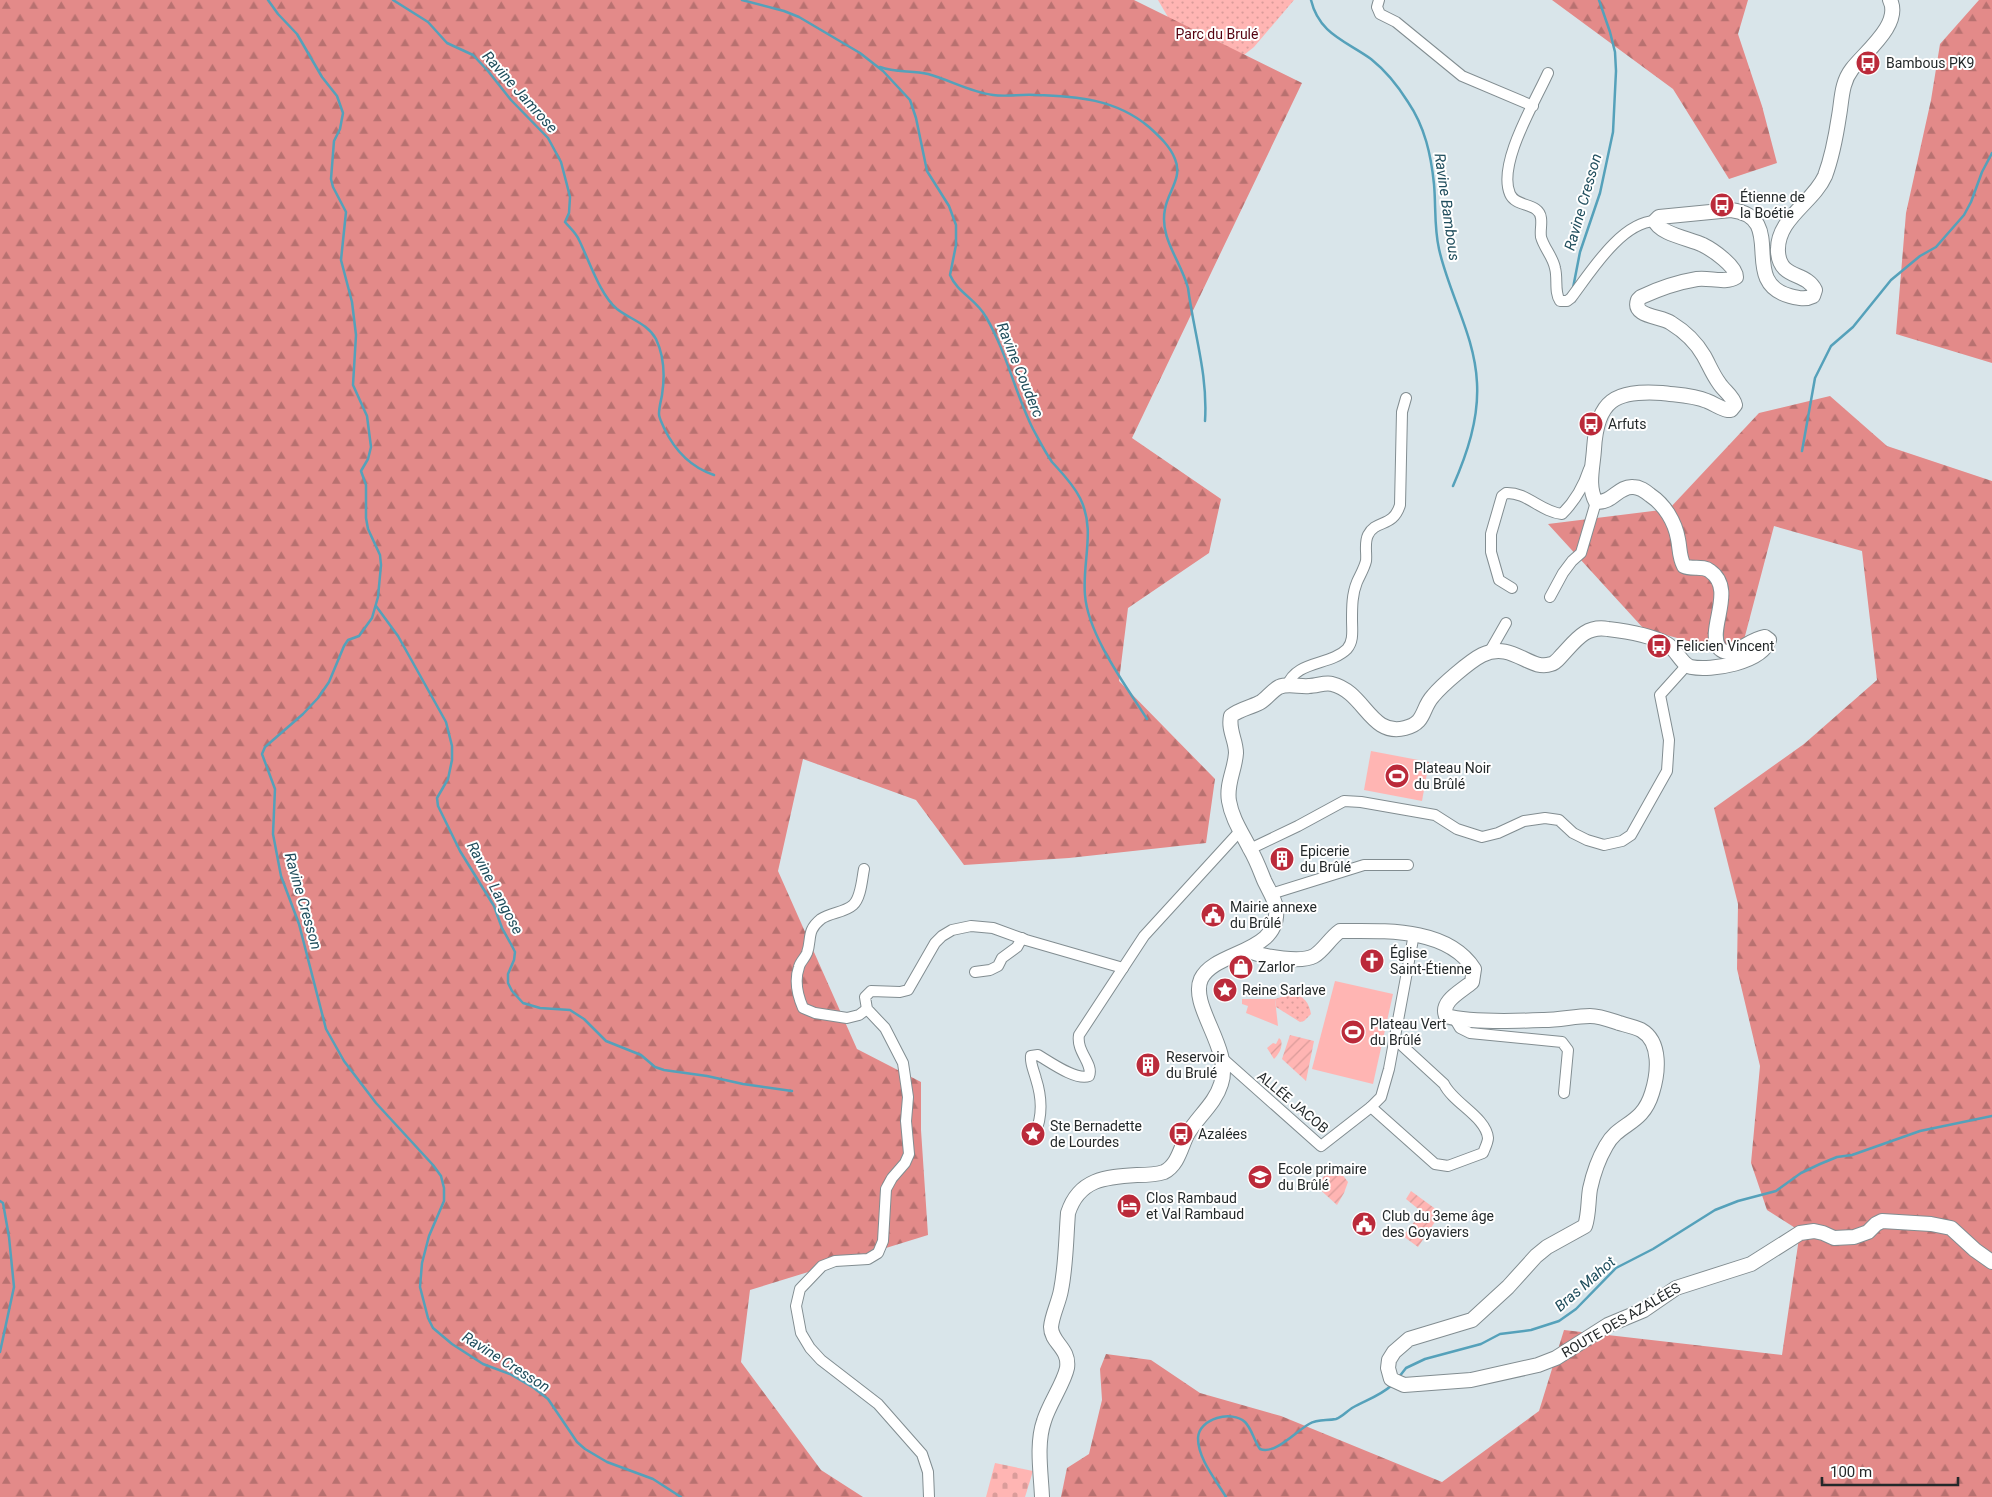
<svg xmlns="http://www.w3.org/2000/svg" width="1992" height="1497" viewBox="0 0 1992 1497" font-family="Roboto,sans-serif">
  <defs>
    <pattern id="grass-dots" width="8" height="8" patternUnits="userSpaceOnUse" patternTransform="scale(1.25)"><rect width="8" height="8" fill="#ffb5b3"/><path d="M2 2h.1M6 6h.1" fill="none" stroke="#da9c9a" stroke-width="1.8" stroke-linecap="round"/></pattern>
    <pattern id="forest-firs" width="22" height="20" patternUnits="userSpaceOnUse" patternTransform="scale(1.25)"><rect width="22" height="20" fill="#e38a89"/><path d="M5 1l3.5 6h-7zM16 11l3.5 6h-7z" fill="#b87170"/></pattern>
    <pattern id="cemetery-stones" width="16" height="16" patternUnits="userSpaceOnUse" patternTransform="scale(1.25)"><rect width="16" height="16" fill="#ffb5b3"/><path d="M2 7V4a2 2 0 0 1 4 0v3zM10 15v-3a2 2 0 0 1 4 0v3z" fill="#da9c9a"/></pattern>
    <pattern id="garden-furrows" width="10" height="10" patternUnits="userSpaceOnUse" patternTransform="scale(1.25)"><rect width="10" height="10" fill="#ffb5b3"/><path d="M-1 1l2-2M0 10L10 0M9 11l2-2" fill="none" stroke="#da9c9a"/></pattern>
  </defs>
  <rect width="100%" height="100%" fill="#d9e5ea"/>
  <!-- grass -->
  <g fill="url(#grass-dots)">
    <polygon points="1158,0 1294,0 1254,47 1230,66 1202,75"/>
    <path d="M1291 994C1304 995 1309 1003 1311 1014L1304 1021 1300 1022 1276 1007 1275 999Z"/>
  </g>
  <!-- forest -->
  <g fill="url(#forest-firs)">
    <polygon points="0,0 1134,0 1302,83 1132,438 1221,499 1209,553 1128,608 1119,681 1215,779 1206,843 1069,858 964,865 916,800 803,759 778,871 857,1049 921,1082 921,1130 928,1235 750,1290 741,1362 821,1470 863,1497 0,1497"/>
    <polygon points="1552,0 1748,0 1738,34 1762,106 1777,163 1729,179 1673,89"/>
    <polygon points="1979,0 1992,0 1992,363 1896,334 1906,213 1931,100 1940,44"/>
    <polygon points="1830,396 1887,446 1992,481 1992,1497 1061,1497 1067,1468 1089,1454 1102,1400 1100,1369 1106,1354 1151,1360 1200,1393 1281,1416 1442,1482 1539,1411 1564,1330 1782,1355 1800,1231 1767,1210 1751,1163 1760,1066 1737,969 1738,904 1714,808 1804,744 1877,680 1862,551 1774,526 1740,655 1644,629 1548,524 1669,509 1759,413"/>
  </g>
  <!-- cemetery -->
  <polygon fill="url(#cemetery-stones)" points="995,1463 1033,1471 1025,1497 986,1497"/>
  <!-- garden -->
  <g fill="url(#garden-furrows)">
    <polygon points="1290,1035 1314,1041 1306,1081 1282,1059"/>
    <path d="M1279 1038 1281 1040C1283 1047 1279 1054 1274 1059L1267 1048 1273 1043 1276 1044Z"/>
    <polygon points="1334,1164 1348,1182 1344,1193 1337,1205 1316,1186"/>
    <polygon points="1411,1191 1441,1213 1418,1247 1403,1236 1422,1212 1406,1199"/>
  </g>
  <!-- pitch -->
  <g fill="#ffb5b3">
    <polygon points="1371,751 1429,762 1422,801 1364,790"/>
    <polygon points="1335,981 1393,994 1373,1084 1312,1069"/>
    <polygon points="1242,999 1275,999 1278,1026 1246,1013 1248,1006 1242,1004"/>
  </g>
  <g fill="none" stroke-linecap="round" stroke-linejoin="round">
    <!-- stream -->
    <g stroke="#55a1ba" stroke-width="2.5">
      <polyline points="268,0 278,14 297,34 322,77 337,96 343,113 340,129 334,141 331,179 333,187 346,212 341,260 352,302 356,335 353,385 367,416 371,447 368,459 361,471 366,485 366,518 368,529 380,555 381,565 378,597 372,618 359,636 348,640 344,646 329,682 318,698 303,714 265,747 262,754 275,789 273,834 281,876 299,924 326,1029 344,1061 376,1103 433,1165 441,1176 444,1188 444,1201 429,1236 422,1263 420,1287 428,1318 433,1328 452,1344 483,1364 510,1374 534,1388 548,1399 577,1442 585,1449 607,1462 653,1479 681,1497"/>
      <path d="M393 0 428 22 447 43 473 55 488 71 511 100 548 138 561 162 567 185 570 197 569 213 565 222C570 228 576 233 579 240 589 260 600 295 617 309 631 320 647 323 656 339 664 356 665 376 662 395 661 401 659 407 659 414 659 418 662 423 664 428 675 451 690 467 714 475"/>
      <path d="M742 0 784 11 799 17 860 53 883 71 910 100 916 118 927 171 949 206 956 225V245L950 275C957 292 977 300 986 317 1007 353 1015 393 1033 429 1039 440 1045 452 1052 462 1062 473 1073 484 1080 498 1096 530 1082 561 1085 595 1088 635 1126 686 1147 719"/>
      <path d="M1311 0C1319 34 1346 41 1371 59 1386 71 1398 86 1408 102 1425 127 1431 155 1434 184 1436 206 1434 227 1439 249 1449 294 1475 336 1477 383 1479 419 1467 454 1453 486"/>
      <path d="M880 67C895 73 912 70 928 74 950 80 970 92 993 95 1007 97 1021 94 1035 95 1076 96 1116 99 1149 127 1159 136 1170 146 1175 159 1183 178 1168 191 1165 209 1159 238 1181 261 1188 288 1194 334 1208 374 1205 421"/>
      <polyline points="1573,288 1580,252 1600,193 1613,132 1616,71 1615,52 1610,32 1599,0"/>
      <polyline points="1802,451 1815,378 1831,346 1853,327 1891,280 1920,256 1936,247 1964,215 1971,202 1982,172 1992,153"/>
      <polyline points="376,606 398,636 446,722 452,746 452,760 448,779 437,798 438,806 460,851 494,906 502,928 512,946 515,952 514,960 508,974 508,983 512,991 523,1003 540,1008 570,1010 584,1019 606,1041 641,1055 655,1067 664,1070 707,1076 743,1084 792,1091"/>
      <polyline points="0,1201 3,1203 9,1237 14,1287 0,1352"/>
      <polyline points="1399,1377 1406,1368 1425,1359 1481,1344 1500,1334 1531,1330 1559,1321 1576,1309 1616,1268 1653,1249 1715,1210 1738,1201 1776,1191 1801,1173 1820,1164 1837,1157 1852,1155 1920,1131 1992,1116"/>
      <path d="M1226 1497C1216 1480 1198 1459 1198 1438 1199 1418 1232 1410 1245 1422 1252 1429 1254 1441 1260 1449 1275 1455 1295 1432 1309 1424 1318 1419 1326 1421 1336 1419 1342 1417 1346 1412 1352 1408 1366 1400 1380 1396 1392 1385"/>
    </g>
    <defs>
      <g id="street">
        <polyline points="1379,0 1377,7 1380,14 1396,22 1462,76 1533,106"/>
        <path d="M1548 73C1535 102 1497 164 1510 194 1516 208 1539 202 1541 218 1542 225 1540 230 1541 237 1544 248 1553 257 1555 268 1558 279 1554 292 1560 301H1567L1571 298C1590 273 1621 222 1655 221"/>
        <path d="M1512 588 1499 580 1491 552V534L1502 496 1506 493C1527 492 1541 512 1562 514 1574 502 1584 485 1589 469"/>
        <polyline points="1550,597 1563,573 1572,561 1581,553 1596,502"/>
        <polyline points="1490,651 1506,623"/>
        <path d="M1287 686C1296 660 1330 666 1347 649 1354 641 1352 630 1352 620 1352 607 1352 594 1357 582 1360 575 1364 569 1366 561 1367 553 1364 543 1368 535 1376 519 1393 528 1400 505L1402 412 1406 398"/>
        <polyline points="1250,849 1298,826 1344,801 1361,802 1435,815 1457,829 1482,837 1498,833 1524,821 1545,818 1559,820 1573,833 1587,840 1604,845 1622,841 1631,835 1667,771 1669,740 1660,695 1687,665"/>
        <path d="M864 869C862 879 861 898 853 905 844 913 831 912 821 919 806 931 812 939 807 953 805 958 800 962 799 967 794 981 797 994 803 1008L815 1013 847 1018 859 1015 867 1009"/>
        <polyline points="1271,894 1364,865 1408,865"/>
        <polyline points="975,972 990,970 998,966 1002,958 1017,947 1022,938"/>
        <polyline points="1454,1018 1460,1028 1470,1033 1562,1042 1568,1050 1564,1093"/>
        <polyline points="1222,1058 1321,1146 1371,1107 1381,1097 1389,1069 1414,934"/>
        <path d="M1371 1107 1435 1164 1448 1166 1483 1153C1485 1148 1488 1142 1488 1138 1486 1117 1453 1103 1444 1084L1395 1039"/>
        <path d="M1035 1134C1043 1115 1042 1098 1036 1079 1034 1071 1030 1063 1031 1056L1038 1055C1050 1062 1076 1081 1089 1076 1094 1064 1076 1052 1079 1035L1144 936 1240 831"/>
        <polyline points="929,1497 928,1472 922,1454 878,1404 821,1360 810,1348 801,1333 796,1306 800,1289 822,1266 835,1261 868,1259 878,1253 883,1241 886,1189 892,1178 905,1163 909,1154 906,1121 908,1097 903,1063 885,1028 867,1009 865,997 871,991 900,992 908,990 935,943 942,936 952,930 971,926 993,928 1026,940 1123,968"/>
      </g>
      <g id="secondary">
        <path d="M1250 949 1252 952C1265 957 1301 963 1314 956 1324 950 1330 938 1340 931 1384 931 1447 927 1474 969L1472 982C1462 991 1440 1001 1446 1016 1470 1023 1518 1021 1544 1020 1560 1020 1575 1016 1590 1016 1600 1016 1610 1020 1619 1023 1626 1025 1635 1027 1641 1030 1662 1042 1658 1074 1652 1093 1642 1126 1619 1122 1606 1146 1599 1158 1593 1175 1590 1189 1588 1201 1589 1214 1585 1226L1547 1247 1536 1256 1508 1287 1472 1320 1409 1339 1394 1352 1389 1360 1388 1368 1391 1379 1404 1385 1471 1380 1538 1365 1556 1358 1608 1325 1644 1310 1676 1288 1751 1264 1800 1233 1814 1231 1823 1233 1834 1238 1854 1237 1868 1232 1876 1224 1882 1221 1931 1224 1951 1228 1975 1250 1992 1262"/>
        <path d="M1042 1497C1041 1473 1036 1444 1044 1421 1049 1404 1064 1383 1067 1368 1070 1348 1051 1343 1051 1327 1052 1315 1059 1302 1061 1290 1066 1265 1066 1239 1068 1213 1079 1179 1105 1177 1137 1175 1146 1175 1155 1175 1164 1172 1178 1165 1181 1147 1187 1135 1197 1117 1215 1104 1221 1084 1233 1049 1189 1006 1201 979 1215 950 1281 954 1276 908 1275 899 1268 889 1264 880 1260 870 1256 859 1250 849 1242 833 1232 819 1229 801 1226 784 1235 770 1236 753 1236 740 1228 730 1231 716 1240 709 1249 708 1259 703 1266 700 1271 691 1279 687 1288 683 1300 687 1309 686 1317 686 1325 682 1332 684 1365 692 1370 737 1405 728 1426 723 1421 709 1433 696 1442 685 1470 661 1482 655 1512 640 1530 672 1551 664 1556 663 1559 658 1562 655 1576 640 1586 625 1608 629 1625 631 1652 636 1667 644 1676 649 1682 665 1691 667 1711 671 1762 663 1769 640L1765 637C1753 639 1743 648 1731 653 1726 652 1720 651 1718 646 1708 627 1736 589 1710 571 1703 565 1692 570 1684 566 1679 557 1680 548 1678 539 1675 522 1665 505 1650 495 1645 491 1640 487 1633 487 1618 486 1613 503 1596 502 1587 486 1593 467 1594 449 1597 400 1615 390 1662 393 1677 395 1693 395 1707 401 1715 404 1721 409 1728 410H1731L1735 405C1733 396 1724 391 1719 383 1713 375 1709 365 1704 356 1696 342 1684 331 1671 323 1661 316 1632 317 1638 300L1641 297C1658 289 1679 282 1697 279 1709 277 1725 284 1736 277 1736 266 1713 250 1703 245 1692 239 1659 234 1655 221L1659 217 1731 210C1789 217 1737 282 1790 296 1798 298 1805 300 1813 296L1815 290C1806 271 1780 280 1778 252 1776 219 1813 203 1825 176 1832 157 1836 136 1839 116 1842 100 1841 83 1852 69 1865 52 1902 24 1890 0"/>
      </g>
    </defs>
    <!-- street casing -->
    <use href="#street" stroke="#828d91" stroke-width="12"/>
    <!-- secondary casing -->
    <use href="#secondary" stroke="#828d91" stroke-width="16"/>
    <!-- street -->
    <use href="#street" stroke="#fff" stroke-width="10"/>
    <!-- secondary -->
    <use href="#secondary" stroke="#fff" stroke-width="14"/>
  </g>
  <!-- icons -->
  <defs>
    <symbol id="bus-disc" viewBox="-11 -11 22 22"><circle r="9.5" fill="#bb2a3a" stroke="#fff"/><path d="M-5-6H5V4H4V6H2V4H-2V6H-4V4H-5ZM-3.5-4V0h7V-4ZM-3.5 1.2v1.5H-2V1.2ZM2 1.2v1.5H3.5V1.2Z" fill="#fff"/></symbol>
    <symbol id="stadium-disc" viewBox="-11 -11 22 22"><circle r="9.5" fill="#bb2a3a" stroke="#fff"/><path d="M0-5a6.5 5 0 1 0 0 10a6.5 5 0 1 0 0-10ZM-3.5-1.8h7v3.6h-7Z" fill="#fff"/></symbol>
    <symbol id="building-disc" viewBox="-11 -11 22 22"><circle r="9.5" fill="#bb2a3a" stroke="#fff"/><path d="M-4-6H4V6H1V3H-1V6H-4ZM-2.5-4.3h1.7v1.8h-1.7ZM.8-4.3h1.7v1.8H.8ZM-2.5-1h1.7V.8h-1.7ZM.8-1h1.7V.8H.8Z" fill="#fff"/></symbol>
    <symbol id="civic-disc" viewBox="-11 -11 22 22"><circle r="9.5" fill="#bb2a3a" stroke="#fff"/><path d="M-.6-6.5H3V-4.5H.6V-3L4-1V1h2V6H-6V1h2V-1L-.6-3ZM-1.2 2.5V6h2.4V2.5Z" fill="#fff"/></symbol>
    <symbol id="church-disc" viewBox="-11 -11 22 22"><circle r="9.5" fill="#bb2a3a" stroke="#fff"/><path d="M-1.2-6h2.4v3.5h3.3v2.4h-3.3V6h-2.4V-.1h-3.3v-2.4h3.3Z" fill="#fff"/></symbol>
    <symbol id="shop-disc" viewBox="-11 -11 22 22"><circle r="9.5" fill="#bb2a3a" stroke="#fff"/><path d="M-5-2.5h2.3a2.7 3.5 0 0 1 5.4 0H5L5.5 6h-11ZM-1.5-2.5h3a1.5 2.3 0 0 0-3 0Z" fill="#fff"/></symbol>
    <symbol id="sight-disc" viewBox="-11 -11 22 22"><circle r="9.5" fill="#bb2a3a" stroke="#fff"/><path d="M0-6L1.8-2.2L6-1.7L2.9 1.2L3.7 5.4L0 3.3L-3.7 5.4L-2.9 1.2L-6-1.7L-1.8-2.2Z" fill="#fff"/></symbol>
    <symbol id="school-disc" viewBox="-11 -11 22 22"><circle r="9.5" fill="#bb2a3a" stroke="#fff"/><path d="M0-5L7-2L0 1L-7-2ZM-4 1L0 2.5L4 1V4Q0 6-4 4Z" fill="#fff"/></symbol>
    <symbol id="hotel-disc" viewBox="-11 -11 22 22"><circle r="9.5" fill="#bb2a3a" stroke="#fff"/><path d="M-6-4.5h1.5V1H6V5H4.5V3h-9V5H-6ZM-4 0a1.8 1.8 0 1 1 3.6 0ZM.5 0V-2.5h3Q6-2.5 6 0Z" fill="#fff"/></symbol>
  </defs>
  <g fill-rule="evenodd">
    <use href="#bus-disc" x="1854" y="49" width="28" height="28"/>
    <use href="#bus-disc" x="1708" y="191" width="28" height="28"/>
    <use href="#bus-disc" x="1577" y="410" width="28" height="28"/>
    <use href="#bus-disc" x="1645" y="632" width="28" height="28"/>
    <use href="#stadium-disc" x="1383" y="762" width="28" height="28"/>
    <use href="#building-disc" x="1268" y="845" width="28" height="28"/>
    <use href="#civic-disc" x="1199" y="901" width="28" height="28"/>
    <use href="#church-disc" x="1358" y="947" width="28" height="28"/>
    <use href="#shop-disc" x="1227" y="953" width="28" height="28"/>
    <use href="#sight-disc" x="1211" y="976" width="28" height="28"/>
    <use href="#stadium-disc" x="1339" y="1018" width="28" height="28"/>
    <use href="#building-disc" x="1134" y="1051" width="28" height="28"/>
    <use href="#sight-disc" x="1019" y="1120" width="28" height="28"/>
    <use href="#bus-disc" x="1167" y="1120" width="28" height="28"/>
    <use href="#school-disc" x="1246" y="1163" width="28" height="28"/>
    <use href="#hotel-disc" x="1115" y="1192" width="28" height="28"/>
    <use href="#civic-disc" x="1350" y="1210" width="28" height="28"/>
  </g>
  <g text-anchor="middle" stroke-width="4" stroke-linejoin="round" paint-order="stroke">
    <!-- park labels -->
    <g font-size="14" fill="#550210" stroke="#fff">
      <text x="1217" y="39">Parc du Brulé</text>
    </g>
    <!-- poi labels -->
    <g font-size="14" fill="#24292a" stroke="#fff" text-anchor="start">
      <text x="1886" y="68">Bambous PK9</text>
      <text x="1740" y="202">Étienne de<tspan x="1740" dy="16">la Boétie</tspan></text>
      <text x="1608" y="429">Arfuts</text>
      <text x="1676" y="651">Felicien Vincent</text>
      <text x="1414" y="773">Plateau Noir<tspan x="1414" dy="16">du Brûlé</tspan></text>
      <text x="1300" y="856">Epicerie<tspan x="1300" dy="16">du Brûlé</tspan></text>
      <text x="1230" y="912">Mairie annexe<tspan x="1230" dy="16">du Brûlé</tspan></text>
      <text x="1390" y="958">Église<tspan x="1390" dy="16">Saint-Étienne</tspan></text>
      <text x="1258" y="972">Zarlor</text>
      <text x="1242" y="995">Reine Sarlave</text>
      <text x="1370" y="1029">Plateau Vert<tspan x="1370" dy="16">du Brûlé</tspan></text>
      <text x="1166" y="1062">Reservoir<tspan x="1166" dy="16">du Brulé</tspan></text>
      <text x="1050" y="1131">Ste Bernadette<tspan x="1050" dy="16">de Lourdes</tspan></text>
      <text x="1198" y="1139">Azalées</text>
      <text x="1278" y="1174">Ecole primaire<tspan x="1278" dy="16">du Brûlé</tspan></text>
      <text x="1146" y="1203">Clos Rambaud<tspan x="1146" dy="16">et Val Rambaud</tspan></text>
      <text x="1382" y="1221">Club du 3eme âge<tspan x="1382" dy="16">des Goyaviers</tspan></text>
    </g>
    <!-- street labels -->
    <g font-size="14" fill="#24292a" stroke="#fff">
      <text transform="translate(1293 1102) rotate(40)" y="5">ALLÉE JACOB</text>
      <text transform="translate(1621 1320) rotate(-30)" y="5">ROUTE DES AZALÉES</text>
    </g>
    <!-- water labels -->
    <g font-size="15" font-style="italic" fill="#204e5d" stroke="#fff">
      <text transform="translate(520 92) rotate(48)" y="5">Ravine Jamrose</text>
      <text transform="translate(1583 202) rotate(-74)" y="5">Ravine Cresson</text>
      <text transform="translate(1447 207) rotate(82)" y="5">Ravine Bambous</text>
      <text transform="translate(1020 370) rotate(68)" y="5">Ravine Couderc</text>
      <text transform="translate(495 888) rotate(62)" y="5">Ravine Langose</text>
      <text transform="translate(303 901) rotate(74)" y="5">Ravine Cresson</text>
      <text transform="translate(1585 1284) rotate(-41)" y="5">Bras Mahot</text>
      <text transform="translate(506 1362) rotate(32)" y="5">Ravine Cresson</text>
    </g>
  </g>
  <!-- scale -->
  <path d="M1822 1477v8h136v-8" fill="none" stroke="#24292a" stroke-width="2.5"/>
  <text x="1830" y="1477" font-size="15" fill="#24292a" stroke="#ffffff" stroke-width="4" paint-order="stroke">100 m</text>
</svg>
